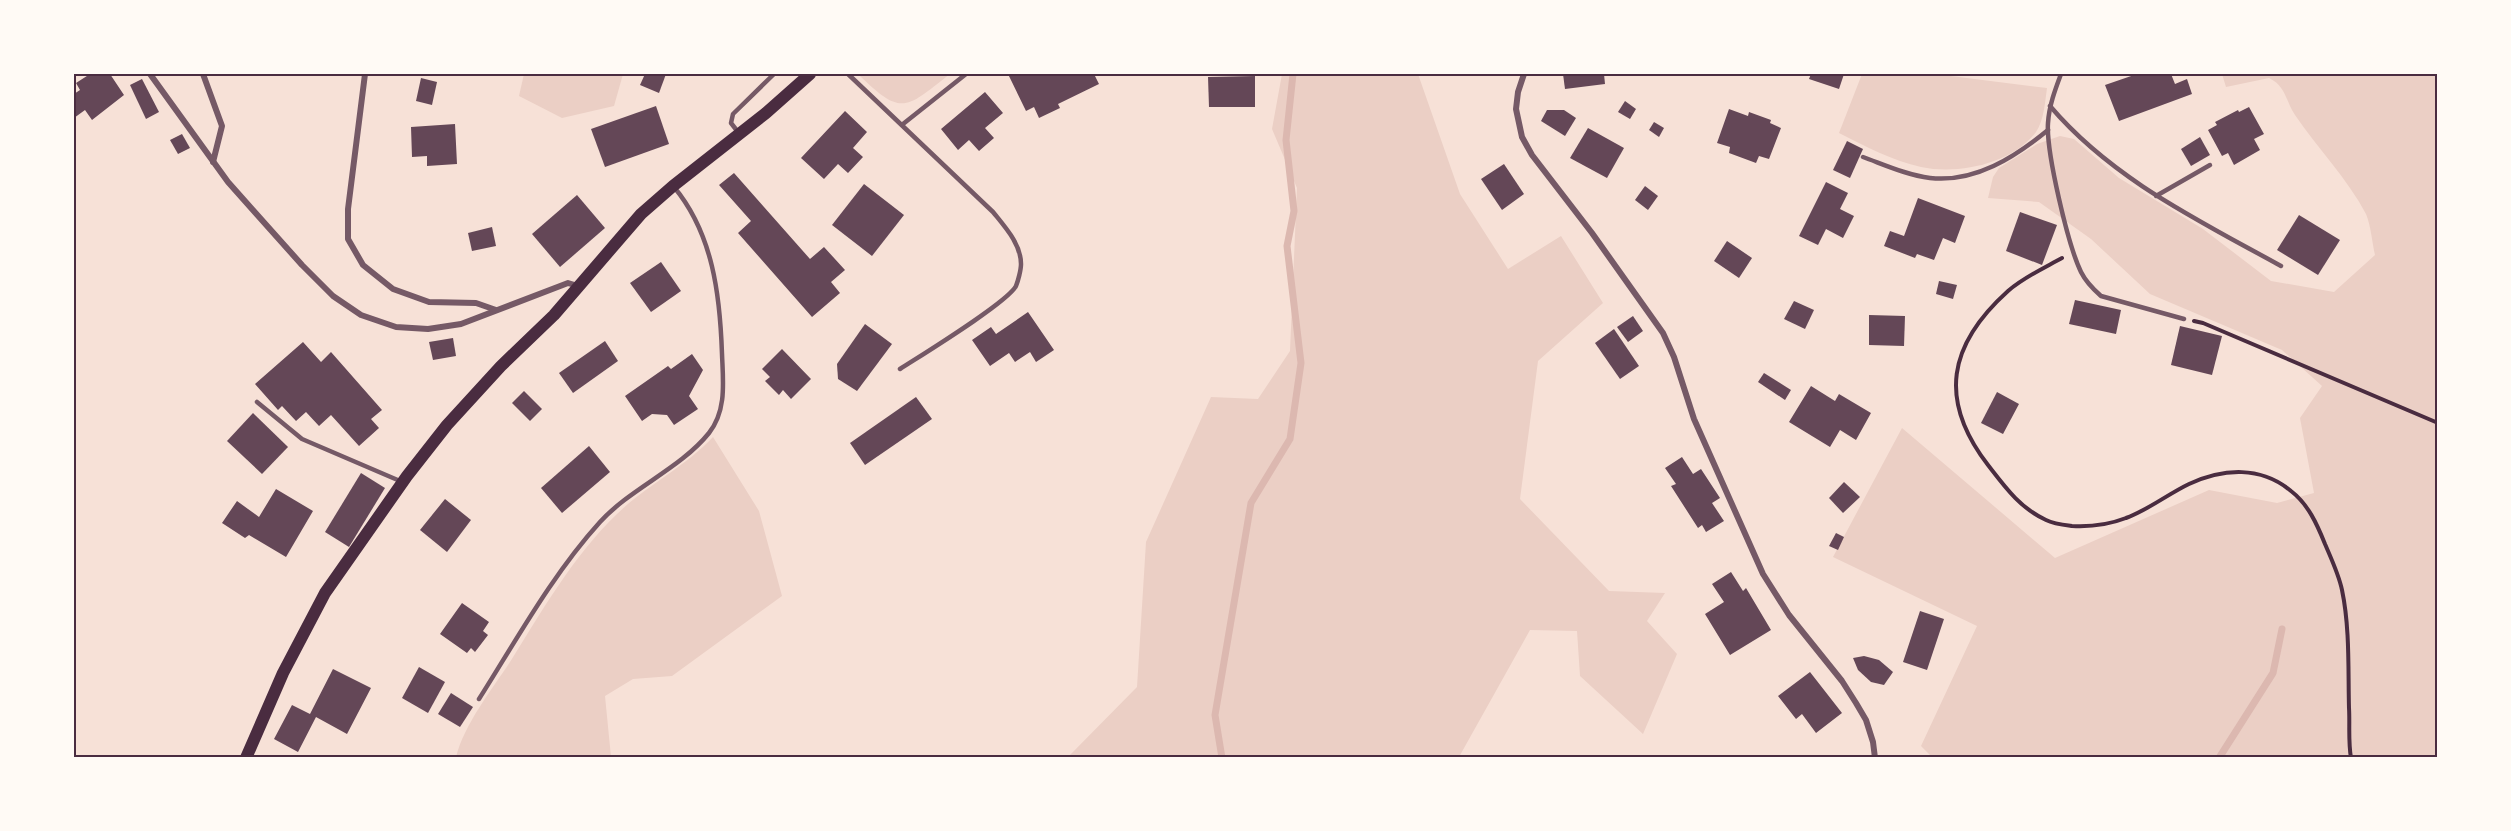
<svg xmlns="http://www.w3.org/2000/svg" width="2511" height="831" viewBox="0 0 2511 831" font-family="Signika,sans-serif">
  <rect width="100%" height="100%" fill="#f7e1d7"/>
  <!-- green -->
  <g fill="#ebcfc5">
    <polygon points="524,74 623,74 614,106 562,118 519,96"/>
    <path d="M858 74H950C905 109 902 117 858 74Z"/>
    <polygon points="1282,74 1418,74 1460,194 1508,269 1561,236 1603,303 1538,361 1520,499 1609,591 1665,593 1647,621 1677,654 1643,734 1580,676 1577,631 1530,630 1459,757 1064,757 1069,756 1137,687 1146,542 1211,397 1258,399 1290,351 1297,188 1272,129"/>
    <path d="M1862 74H1935L2047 88C2045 102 2044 120 2036 132 2012 164 1958 175 1921 167 1893 161 1865 146 1839 133Z"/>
    <path d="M2222 74H2437V757H1932L1921 746 1977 626 1833 557 1902 428 2055 558 2209 490 2277 503 2314 493 2300 418 2322 386 2282 350 2150 294 2091 239 2039 202 1988 198 1993 177 1999 168 2037 144 2060 136 2074 139 2119 178 2203 229 2271 281 2334 292 2375 255C2372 242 2371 226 2366 214 2347 178 2318 149 2295 115 2286 102 2286 86 2269 78L2226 87Z"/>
    <path d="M713 437 759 511 782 596 672 676 633 679 605 696 611 757H456C465 723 491 691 510 662 542 611 573 556 617 514 647 485 685 467 713 437Z"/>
  </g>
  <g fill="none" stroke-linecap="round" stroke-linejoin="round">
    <!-- stream -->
    <g stroke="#dcb8b0" stroke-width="7">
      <polyline points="1222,758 1215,715 1251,503 1290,439 1301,363 1287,246 1294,211 1286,140 1293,74"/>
      <polyline points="2219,758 2273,673 2282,629"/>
    </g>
  </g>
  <!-- building -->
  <g fill="#644757">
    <polygon points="90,74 110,74 124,95 92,120 85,110 74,118 74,94 80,90 76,83"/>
    <polygon points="645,74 666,74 659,93 640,85"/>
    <polygon points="1008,74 1094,74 1099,84 1058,104 1060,108 1039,118 1034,107 1026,111"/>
    <polygon points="1563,74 1604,74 1605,84 1565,89"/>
    <polygon points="1811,74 1844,74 1839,89 1809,79"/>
    <polygon points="2137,74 2171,74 2175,84 2187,79 2192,94 2119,121 2105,85"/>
    <polygon points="1255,76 1255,107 1209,107 1208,77"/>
    <polygon points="421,78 437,82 432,105 416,101"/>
    <polygon points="142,79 159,112 146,119 130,85"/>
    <polygon points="985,92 1003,113 985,128 994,138 979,151 969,140 958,150 941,129"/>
    <polygon points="1625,101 1636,109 1630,119 1618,112"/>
    <polygon points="656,106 669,144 605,167 591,129"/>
    <polygon points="2249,107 2264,134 2254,139 2260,150 2234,165 2228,153 2222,156 2208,130 2217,125 2215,122 2238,110 2239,112"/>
    <polygon points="1729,109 1748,116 1749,112 1771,120 1770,123 1781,128 1769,159 1759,156 1756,163 1729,153 1730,147 1717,143"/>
    <polygon points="1547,110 1564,110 1576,118 1565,136 1541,121"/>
    <polygon points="845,111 867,132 853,148 863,157 848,173 838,164 824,179 801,158"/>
    <polygon points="1654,122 1664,128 1659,137 1649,130"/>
    <polygon points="455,124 457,164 427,166 427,156 412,157 411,127"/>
    <polygon points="1588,128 1624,148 1607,178 1570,158"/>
    <polygon points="182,134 190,148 178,154 170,140"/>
    <polygon points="2200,137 2210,155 2191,166 2181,149"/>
    <polygon points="1847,141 1863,149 1850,178 1833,170"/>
    <polygon points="1504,164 1524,194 1502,210 1481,179"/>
    <polygon points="734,173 810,259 824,247 845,270 831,282 840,293 812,317 738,233 751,221 719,185"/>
    <polygon points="1826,182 1848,193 1840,209 1854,216 1843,238 1826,229 1818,245 1799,236"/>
    <polygon points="864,184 904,215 872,256 832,225"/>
    <polygon points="1645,186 1658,196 1648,210 1635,200"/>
    <polygon points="577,195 605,228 560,267 532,234"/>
    <polygon points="1918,198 1965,216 1955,243 1943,238 1934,260 1917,254 1915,258 1884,246 1890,231 1904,236"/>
    <polygon points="2020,212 2057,225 2042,265 2006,251"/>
    <polygon points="2299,215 2340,240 2318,275 2277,250"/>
    <polygon points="492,227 496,246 472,251 468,233"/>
    <polygon points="1727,241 1752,258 1739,278 1714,261"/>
    <polygon points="661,262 681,291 651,312 630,283"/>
    <polygon points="1939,281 1957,285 1953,299 1936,294"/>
    <polygon points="2075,300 2121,310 2116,334 2069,324"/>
    <polygon points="1794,301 1814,310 1805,329 1784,319"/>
    <polygon points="1028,312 1054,350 1036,362 1030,352 1015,362 1009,353 990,366 972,340 991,327 996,334"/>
    <polygon points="1869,315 1905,316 1904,346 1869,345"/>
    <polygon points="1633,316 1643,331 1628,342 1617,327"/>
    <polygon points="865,324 892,344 857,391 838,379 837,364"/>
    <polygon points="2180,326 2222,336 2212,375 2171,365"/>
    <polygon points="1614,329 1639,366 1620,379 1595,343"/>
    <polygon points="453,338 456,356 433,360 429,342"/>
    <polygon points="605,341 618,361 573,393 559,373"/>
    <polygon points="303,342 321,362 331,352 382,410 371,419 379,428 359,446 331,415 319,426 306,412 296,421 282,406 278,410 255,384"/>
    <polygon points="782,349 811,379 791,399 783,390 779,395 765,381 770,377 762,369"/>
    <polygon points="692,354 703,370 689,396 698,409 674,425 667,415 652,414 642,421 625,396 668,366 671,369"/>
    <polygon points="1764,373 1791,390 1785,400 1758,382"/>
    <polygon points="1811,386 1835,401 1839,394 1871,413 1856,440 1840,430 1830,447 1789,422"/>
    <polygon points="524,391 542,409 530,421 512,403"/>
    <polygon points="1997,392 2019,404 2003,434 1981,423"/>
    <polygon points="916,397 932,419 865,465 850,443"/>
    <polygon points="253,413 288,447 262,474 227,441"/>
    <polygon points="589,446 610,472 562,513 541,488"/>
    <polygon points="1682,457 1693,474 1701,469 1720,498 1712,503 1724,521 1706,532 1702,525 1698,528 1671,486 1676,484 1665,468"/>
    <polygon points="361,473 385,488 349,547 325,532"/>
    <polygon points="1844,482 1860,497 1843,513 1829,498"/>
    <polygon points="276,489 313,511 286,557 249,535 245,538 222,523 237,501 259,517"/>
    <polygon points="445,499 471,520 447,552 420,530"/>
    <polygon points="1836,533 1844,537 1838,550 1829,546"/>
    <polygon points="1731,572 1743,591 1746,588 1771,630 1730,655 1705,614 1724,602 1712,584"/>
    <polygon points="462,603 489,622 483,631 488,635 475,652 471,648 467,653 440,634"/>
    <polygon points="1920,611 1944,619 1927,670 1903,662"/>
    <polygon points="1864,656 1879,660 1893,672 1884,685 1871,682 1858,670 1853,658"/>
    <polygon points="419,667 445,682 428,713 402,698"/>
    <polygon points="333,669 371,688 347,734 316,717 298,752 274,739 292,705 310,714"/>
    <polygon points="1810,672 1842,713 1816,733 1802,714 1796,719 1778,696"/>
    <polygon points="451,693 473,707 460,727 438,714"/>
  </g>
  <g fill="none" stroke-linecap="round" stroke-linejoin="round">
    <!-- path -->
    <g stroke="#4a2c40" stroke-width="4">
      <path d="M2062 258C2044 268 2024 277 2008 291 1948 345 1938 400 1988 465 2005 487 2020 508 2046 520 2054 524 2064 525 2072 526 2091 527 2108 525 2126 518 2148 510 2168 494 2189 484 2224 468 2261 466 2291 491 2308 504 2317 524 2325 544 2331 558 2339 575 2342 590 2350 628 2348 670 2349 708 2350 724 2348 741 2351 758"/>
      <polyline points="2194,321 2203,323 2438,423"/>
    </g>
    <!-- service -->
    <g stroke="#755966" stroke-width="4.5">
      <path d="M848 74 993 212C1005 227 1021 244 1021 264 1021 270 1018 281 1016 286 1007 303 920 356 900 369"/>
      <path d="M2061 74C2055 90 2049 106 2048 123 2046 152 2068 245 2081 272 2086 282 2093 289 2101 296L2184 319"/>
      <path d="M2050 106C2112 179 2198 220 2281 266"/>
      <polyline points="903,124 966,74"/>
      <polyline points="738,132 731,123 733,114 774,74"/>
      <path d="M1863 157C1885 165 1907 175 1930 178 1975 183 2015 157 2048 130"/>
      <polyline points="2156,196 2210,165"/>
      <polyline points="257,402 302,439 400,481"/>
      <path d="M479 699C517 639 552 575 600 522 631 488 680 469 709 433 727 410 723 381 722 354 720 295 713 234 674 187"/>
    </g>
    <!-- minor -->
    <g stroke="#755966" stroke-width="6">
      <polyline points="150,74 228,182 302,265 333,296 361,315 396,327 428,329 461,324 568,283 578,286"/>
      <polyline points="203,74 222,126 213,162"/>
      <polyline points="365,74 348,209 348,239 363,265 393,289 429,302 476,303 496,310"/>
      <polyline points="1524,74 1518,92 1516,109 1522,137 1532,155 1592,233 1663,333 1674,357 1694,419 1763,574 1789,615 1842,681 1856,703 1866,720 1873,742 1875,758"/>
    </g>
    <!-- secondary -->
    <polyline stroke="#4a2c40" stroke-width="12" points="246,758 283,673 325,593 407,476 447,425 501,366 554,315 641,214 673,186 766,113 810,74"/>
  </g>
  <!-- border -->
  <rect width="2511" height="831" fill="none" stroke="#fffaf5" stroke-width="150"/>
  <rect x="75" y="75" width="2361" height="681" fill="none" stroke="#4a2c40" stroke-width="2"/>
</svg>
